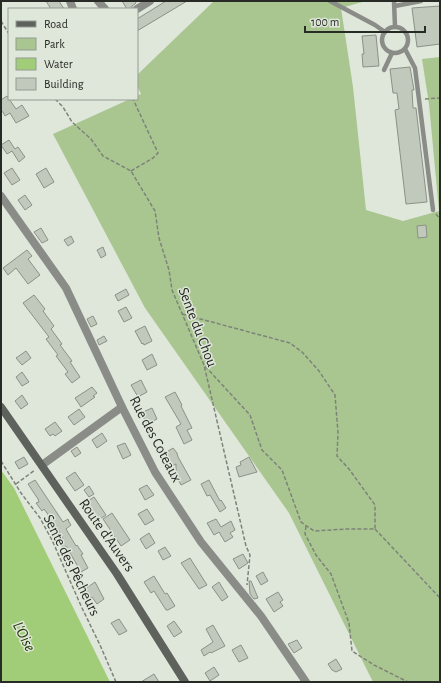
<svg xmlns="http://www.w3.org/2000/svg" width="441" height="683" viewBox="0 0 441 683" font-family="'Alegreya Sans',sans-serif">
  <rect width="100%" height="100%" fill="#dfe6da"/>
  <!-- green -->
  <polygon fill="#a9c690" points="214,1 366,1 341,8 353,87 366,210 403,221 439,211 429,104 422,59 440,57 440,682 373,682 289,513 145,308 53,134 130,99 137,99 137,96 141,94 137,85 137,75"/>
  <!-- water -->
  <polygon fill="#a1cd78" points="1,470 14,488 110,682 3,682 1,678"/>
  <!-- building -->
  <g fill="#c1c8bc" stroke="#8b9187">
    <polygon points="46,1 59,1 64,9 51,9"/>
    <polygon points="122,1 135,1 136,3 132,6 132,9 127,9"/>
    <polygon points="166,1 187,1 137,31 137,19"/>
    <polygon points="440,6 440,44 417,47 412,8"/>
    <polygon points="376,35 379,66 363,67 362,54 364,54 362,36"/>
    <polygon points="410,67 414,90 412,90 413,108 416,108 427,202 406,204 395,110 399,109 397,93 393,93 390,69"/>
    <polygon points="7,96 16,109 22,105 29,116 16,123 10,113 5,116 3,112 1,111 1,100"/>
    <polygon points="9,140 15,149 18,147 25,157 19,162 12,151 7,154 1,145"/>
    <polygon points="12,168 20,180 12,185 4,173"/>
    <polygon points="46,168 54,182 44,188 36,174"/>
    <polygon points="25,195 32,205 25,210 18,200"/>
    <polygon points="426,225 427,237 418,238 417,226"/>
    <polygon points="41,228 48,240 42,243 34,232"/>
    <polygon points="71,236 74,242 68,246 64,240"/>
    <polygon points="103,247 106,255 101,258 97,250"/>
    <polygon points="27,250 32,256 28,259 40,275 28,284 16,268 8,275 3,268"/>
    <polygon points="126,289 129,295 118,301 115,295"/>
    <polygon points="34,295 45,309 43,311 54,326 51,329 62,344 60,345 72,361 70,362 80,377 72,383 65,374 68,372 56,356 58,355 46,339 49,337 23,303"/>
    <polygon points="126,307 132,318 124,322 118,311"/>
    <polygon points="93,316 97,324 91,327 87,319"/>
    <polygon points="145,326 152,341 144,345 143,343 142,344 135,331"/>
    <polygon points="104,336 107,341 99,345 97,340"/>
    <polygon points="26,351 31,358 22,365 16,358"/>
    <polygon points="152,354 157,365 147,370 142,360"/>
    <polygon points="22,372 29,382 22,386 16,377"/>
    <polygon points="141,380 147,392 138,397 131,385"/>
    <polygon points="92,387 97,393 93,396 95,397 81,407 75,398"/>
    <polygon points="175,392 182,405 181,406 192,428 187,430 192,440 184,444 176,427 181,424 165,397"/>
    <polygon points="22,395 28,404 21,409 15,401"/>
    <polygon points="152,408 157,419 147,424 141,413"/>
    <polygon points="79,409 85,417 74,425 68,417"/>
    <polygon points="55,422 62,431 55,436 53,434 50,436 45,429"/>
    <polygon points="102,433 107,441 97,448 92,440"/>
    <polygon points="125,443 131,455 123,459 117,446"/>
    <polygon points="77,447 81,453 75,457 71,451"/>
    <polygon points="173,448 177,453 178,457 191,480 181,485 176,475 176,464 172,466 165,453"/>
    <polygon points="24,457 28,464 19,469 15,462"/>
    <polygon points="249,457 257,472 239,477 236,467 241,465 240,462"/>
    <polygon points="75,472 84,485 75,491 66,478"/>
    <polygon points="35,480 63,522 68,519 69,522 71,525 66,529 76,546 77,545 83,554 81,555 88,568 81,572 66,546 63,548 59,540 63,538 47,513 44,509 42,511 36,503 39,502 38,499 28,484"/>
    <polygon points="209,480 220,501 221,500 226,508 220,512 210,495 207,496 201,484"/>
    <polygon points="147,485 154,495 145,500 139,489"/>
    <polygon points="89,486 94,494 89,497 84,490"/>
    <polygon points="94,497 106,515 97,521 85,503"/>
    <polygon points="147,509 154,520 145,525 138,514"/>
    <polygon points="112,513 130,540 121,546 103,519"/>
    <polygon points="216,519 221,527 231,521 235,530 230,533 233,537 225,542 219,532 214,535 207,523"/>
    <polygon points="149,533 155,543 146,549 140,539"/>
    <polygon points="165,547 171,556 163,560 158,551"/>
    <polygon points="243,554 248,563 239,569 233,559"/>
    <polygon points="190,558 207,585 199,589 181,563"/>
    <polygon points="263,572 268,581 261,585 256,576"/>
    <polygon points="154,576 165,594 167,593 175,606 168,610 166,610 154,591 151,593 144,582"/>
    <polygon points="249,581 251,581 258,598 254,599 250,594"/>
    <polygon points="95,582 104,599 97,604 92,597 91,598 85,589"/>
    <polygon points="219,582 228,597 222,601 212,587"/>
    <polygon points="278,592 283,600 280,602 283,606 274,612 266,599"/>
    <polygon points="119,619 127,631 119,635 111,623"/>
    <polygon points="174,621 182,632 174,637 167,626"/>
    <polygon points="213,625 225,646 211,653 210,652 204,656 201,650 213,642 206,629"/>
    <polygon points="297,640 302,648 294,653 288,644"/>
    <polygon points="241,645 248,658 239,662 232,650"/>
    <polygon points="336,659 342,669 336,672 332,670 328,664"/>
    <polygon points="214,667 219,675 210,681 205,673"/>
    <polygon points="154,674 159,682 141,682"/>
  </g>
  <g fill="none" stroke-linecap="round" stroke-linejoin="round">
    <!-- path -->
    <g stroke="#7e837a" stroke-width="1.5" stroke-dasharray="4 2" stroke-linecap="butt">
      <polyline points="1,21 9,34"/>
      <polyline points="55,99 63,107 72,122 91,139 103,156 131,171 155,211 159,238 169,270 172,290 204,365 246,546 250,555 247,585"/>
      <polyline points="425,99 440,98"/>
      <polyline points="131,171 153,158 158,153 133,99"/>
      <polyline points="436,214 440,219"/>
      <polyline points="182,314 290,343 302,352 319,371 335,395 338,433 337,456 349,469 375,505 375,529 346,529 314,531 301,522 282,470 262,450 250,415 204,365"/>
      <polyline points="1,461 21,493 40,518 52,540 82,608 100,645 116,682"/>
      <polyline points="16,484 35,470"/>
      <polyline points="306,526 305,534 316,555 331,574 349,623 352,651 374,665 408,682"/>
      <polyline points="375,529 440,598"/>
    </g>
    <!-- lane -->
    <g stroke="#898c87" stroke-width="4.5">
      <polyline points="330,1 375,25 385,32"/>
      <polyline points="394,1 395,27"/>
      <polyline points="395,6 421,1"/>
      <circle cx="395" cy="40" r="13"/>
      <polyline points="405,49 415,68 433,210"/>
      <polyline points="384,70 392,53"/>
    </g>
    <!-- street -->
    <g stroke="#898c87" stroke-width="8">
      <polyline points="70,1 73,9"/>
      <polyline points="98,1 105,9"/>
      <polyline points="137,9 150,1"/>
      <polyline points="1,196 66,288 122,407 155,472 201,542 261,616 306,682"/>
      <polyline points="42,465 122,407"/>
    </g>
    <!-- secondary -->
    <polyline stroke="#5e625c" stroke-width="8" points="1,407 117,574 185,682"/>
  </g>
  <g text-anchor="middle" stroke-width="3" stroke-linejoin="round" paint-order="stroke">
    <!-- street labels -->
    <g font-size="15" fill="#272a25" stroke="#dfe6da">
      <text transform="translate(198 327) rotate(69)" y="5">Sente du Chou</text>
      <text transform="translate(156 439) rotate(62)" y="5">Rue des Coteaux</text>
      <text transform="translate(107 535) rotate(55)" y="5">Route d'Auvers</text>
      <text transform="translate(72 565) rotate(64)" y="5">Sente des Pêcheurs</text>
    </g>
    <!-- water labels -->
    <g font-size="16" font-style="italic" fill="#223d00" stroke="#dfe6da">
      <text transform="translate(25 636) rotate(63)" y="6">L'Oise</text>
    </g>
  </g>
  <!-- border -->
  <rect width="441" height="683" fill="none" stroke="#272a25" stroke-width="4"/>
  <!-- legend -->
  <rect x="8" y="8" width="130" height="92" fill="#dfe6da" stroke="#959b92"/>
  <rect x="16" y="21" width="20" height="6" fill="#5e625c" stroke="#959b92"/>
  <text x="44" y="28" font-size="12" fill="#272a25">Road</text>
  <rect x="16" y="38" width="20" height="12" fill="#a9c690" stroke="#959b92"/>
  <text x="44" y="48" font-size="12" fill="#272a25">Park</text>
  <rect x="16" y="58" width="20" height="12" fill="#a1cd78" stroke="#959b92"/>
  <text x="44" y="68" font-size="12" fill="#272a25">Water</text>
  <rect x="16" y="78" width="20" height="12" fill="#c1c8bc" stroke="#959b92"/>
  <text x="44" y="88" font-size="12" fill="#272a25">Building</text>
  <!-- scale -->
  <path d="M305 26v6h120v-6" fill="none" stroke="#272a25" stroke-width="2"/>
  <text x="311" y="26" font-size="12" fill="#272a25" stroke="#dfe6da" stroke-width="3" paint-order="stroke">100 m</text>
</svg>
